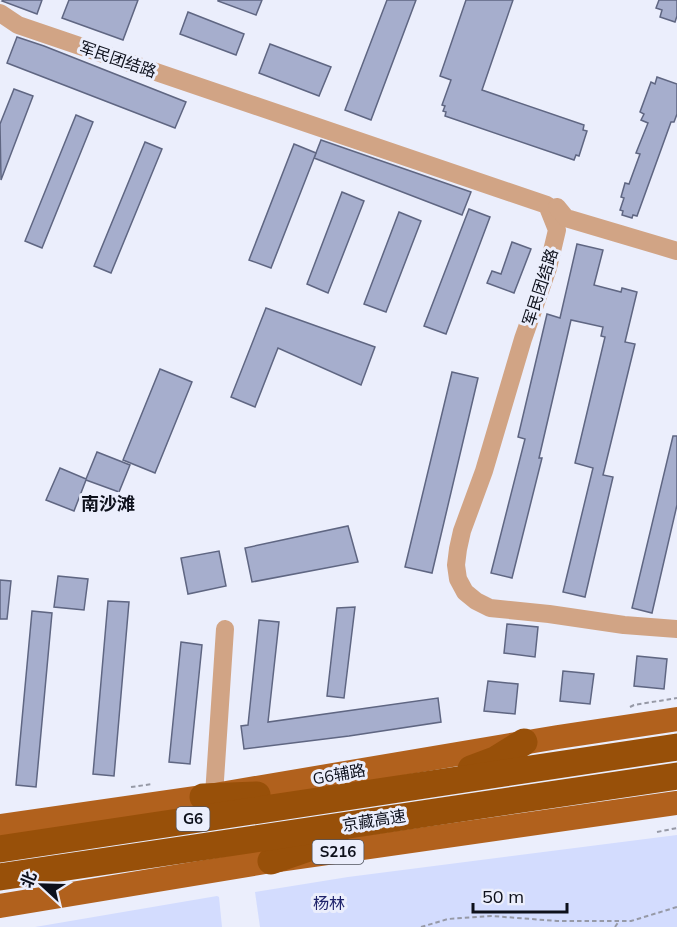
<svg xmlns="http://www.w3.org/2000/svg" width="677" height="927" viewBox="0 0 677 927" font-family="Mulish,'Noto Sans SC',sans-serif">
  <rect width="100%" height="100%" fill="#ebeefc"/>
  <!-- green -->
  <g fill="#d3dcfe">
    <polygon points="677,835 677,927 260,927 255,892 348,877"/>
    <polygon points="217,896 219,897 222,927 35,927"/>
  </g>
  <!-- building -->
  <g fill="#a6aecd" stroke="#5f6682" stroke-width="1.5">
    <polygon points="3,0 42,0 37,14 2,1"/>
    <polygon points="69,0 138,0 123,40 62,18"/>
    <polygon points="218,0 262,0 256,15 218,1"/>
    <polygon points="387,0 416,0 371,120 345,110"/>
    <polygon points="466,0 513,0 482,90 584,125 583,130 587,131 579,156 576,155 574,160 445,116 446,112 443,111 445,106 442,105 451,80 440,76"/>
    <polygon points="659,0 677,0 677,16 675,22 660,17 662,10 656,8"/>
    <polygon points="188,12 244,34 236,55 180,34"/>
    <polygon points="17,37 44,46 186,102 175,128 7,63"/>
    <polygon points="270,44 331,67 319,96 259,73"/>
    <polygon points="657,77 677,84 677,114 674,122 671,122 637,216 633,215 632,218 622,215 623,211 620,210 624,198 621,197 625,183 629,184 640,154 636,153 648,123 641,120 644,114 640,112 651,82 655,84"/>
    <polygon points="14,89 33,96 1,180 0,124"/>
    <polygon points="76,115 93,122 42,248 25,241"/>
    <polygon points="321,140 471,192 462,215 314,158"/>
    <polygon points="145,142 162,149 111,273 94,266"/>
    <polygon points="294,144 316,153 271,268 249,260"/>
    <polygon points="342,192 364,201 328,293 307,284"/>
    <polygon points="469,209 490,217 446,334 424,326"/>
    <polygon points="399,212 421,221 386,312 364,304"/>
    <polygon points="512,242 531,249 514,293 487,283 492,271 501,274"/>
    <polygon points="577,244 603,250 594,285 621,292 622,288 637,292 625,342 635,344 603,475 613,477 585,597 563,592 593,468 575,463 605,337 601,336 603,327 571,320 539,458 542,458 512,578 491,573 525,439 518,437 547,314 560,318"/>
    <polygon points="266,308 375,347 361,385 278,348 255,407 231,397"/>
    <polygon points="160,369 192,382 155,473 123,460"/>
    <polygon points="452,372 478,378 432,573 405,567"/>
    <polygon points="673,436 677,436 677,505 652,613 632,608"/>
    <polygon points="97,452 130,465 119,492 86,480 74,511 46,500 60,468 86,479"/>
    <polygon points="348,526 358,562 252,582 245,548"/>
    <polygon points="219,551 226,586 188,594 181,558"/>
    <polygon points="58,576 88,579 84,610 54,607"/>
    <polygon points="0,580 11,581 7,619 0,619"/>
    <polygon points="108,601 129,602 114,776 93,774"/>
    <polygon points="355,607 344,698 327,696 337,608"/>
    <polygon points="32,611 52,613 36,787 16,785"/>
    <polygon points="259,620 279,622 268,722 438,698 441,722 349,736 244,749 241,726 248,725"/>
    <polygon points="507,624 538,627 535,657 504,653"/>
    <polygon points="181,642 202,645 190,764 169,762"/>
    <polygon points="637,656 667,659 664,689 634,686"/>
    <polygon points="563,671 594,674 590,704 560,701"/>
    <polygon points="488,681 518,684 515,714 484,711"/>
  </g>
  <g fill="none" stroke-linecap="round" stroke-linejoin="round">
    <!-- path -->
    <g stroke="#9699a6" stroke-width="2" stroke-dasharray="4.5 3" stroke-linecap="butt">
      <polyline points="630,707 634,705 677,698"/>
      <polyline points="131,787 153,784"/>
      <polyline points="657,832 677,828"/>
      <polyline points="421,927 448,919 492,916 557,921 631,921 677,907"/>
      <polyline points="615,927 619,921"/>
    </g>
    <!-- minor -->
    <g stroke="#d1a485" stroke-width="18">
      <polyline points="0,13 18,25 547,205 557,230 548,268 523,339 484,471 462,531 458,549 456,565 458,579 465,592 476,601 490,608 549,614 624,625 677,629"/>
      <polyline points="557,207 566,218 677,251"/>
      <polyline points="214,795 225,629"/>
    </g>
    <!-- major -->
    <g stroke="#b1611d" stroke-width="24">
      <polyline points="0,826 203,797 558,737 677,719"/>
      <polyline points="0,906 271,861 677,803"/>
    </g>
    <!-- highway -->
    <g stroke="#985009" stroke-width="27">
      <polyline points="471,769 495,760 524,742"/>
      <polyline points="203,797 257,795"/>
      <polyline points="0,849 677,747"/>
      <polyline points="271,861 335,839"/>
      <polyline points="0,877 677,776"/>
    </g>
  </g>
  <g text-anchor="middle" stroke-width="6" stroke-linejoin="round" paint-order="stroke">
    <!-- shield labels -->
    <g fill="#ebeefc" stroke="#50535e" stroke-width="1.5">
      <rect x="176.5" y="807" width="33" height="24" rx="4.5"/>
      <rect x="312.5" y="840" width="51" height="24" rx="4.5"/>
    </g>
    <g font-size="15" font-weight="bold" fill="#0d101b">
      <text x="193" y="824">G6</text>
      <text x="338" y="857">S216</text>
    </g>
    <!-- street labels -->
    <g font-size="16" fill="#0d101b" stroke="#ebeefc">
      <text transform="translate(118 59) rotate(19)" y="6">军民团结路</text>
      <text transform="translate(540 287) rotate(-72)" y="6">军民团结路</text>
      <text transform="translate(339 774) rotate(-10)" y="6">G6辅路</text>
      <text transform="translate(374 820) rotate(-9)" y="6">京藏高速</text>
    </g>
    <!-- park labels -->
    <g font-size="16" fill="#20246b" stroke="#ebeefc">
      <text x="329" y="909">杨林</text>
    </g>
    <!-- neighbourhood labels -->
    <g font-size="18" font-weight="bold" fill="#0d101b" stroke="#ebeefc">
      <text x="108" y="510">南沙滩</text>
    </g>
  </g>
  <!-- north arrow -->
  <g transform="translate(42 885) rotate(292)" stroke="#ebeefc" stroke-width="4.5" paint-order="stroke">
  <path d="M0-4.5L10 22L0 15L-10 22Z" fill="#0d101b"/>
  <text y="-9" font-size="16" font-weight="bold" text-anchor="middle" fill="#0d101b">北</text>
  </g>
  <!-- scale -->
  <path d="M473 903v9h94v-9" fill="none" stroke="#0d101b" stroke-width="3"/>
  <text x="482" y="903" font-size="18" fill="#0d101b" stroke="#ebeefc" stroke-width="4.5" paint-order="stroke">50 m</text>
</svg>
